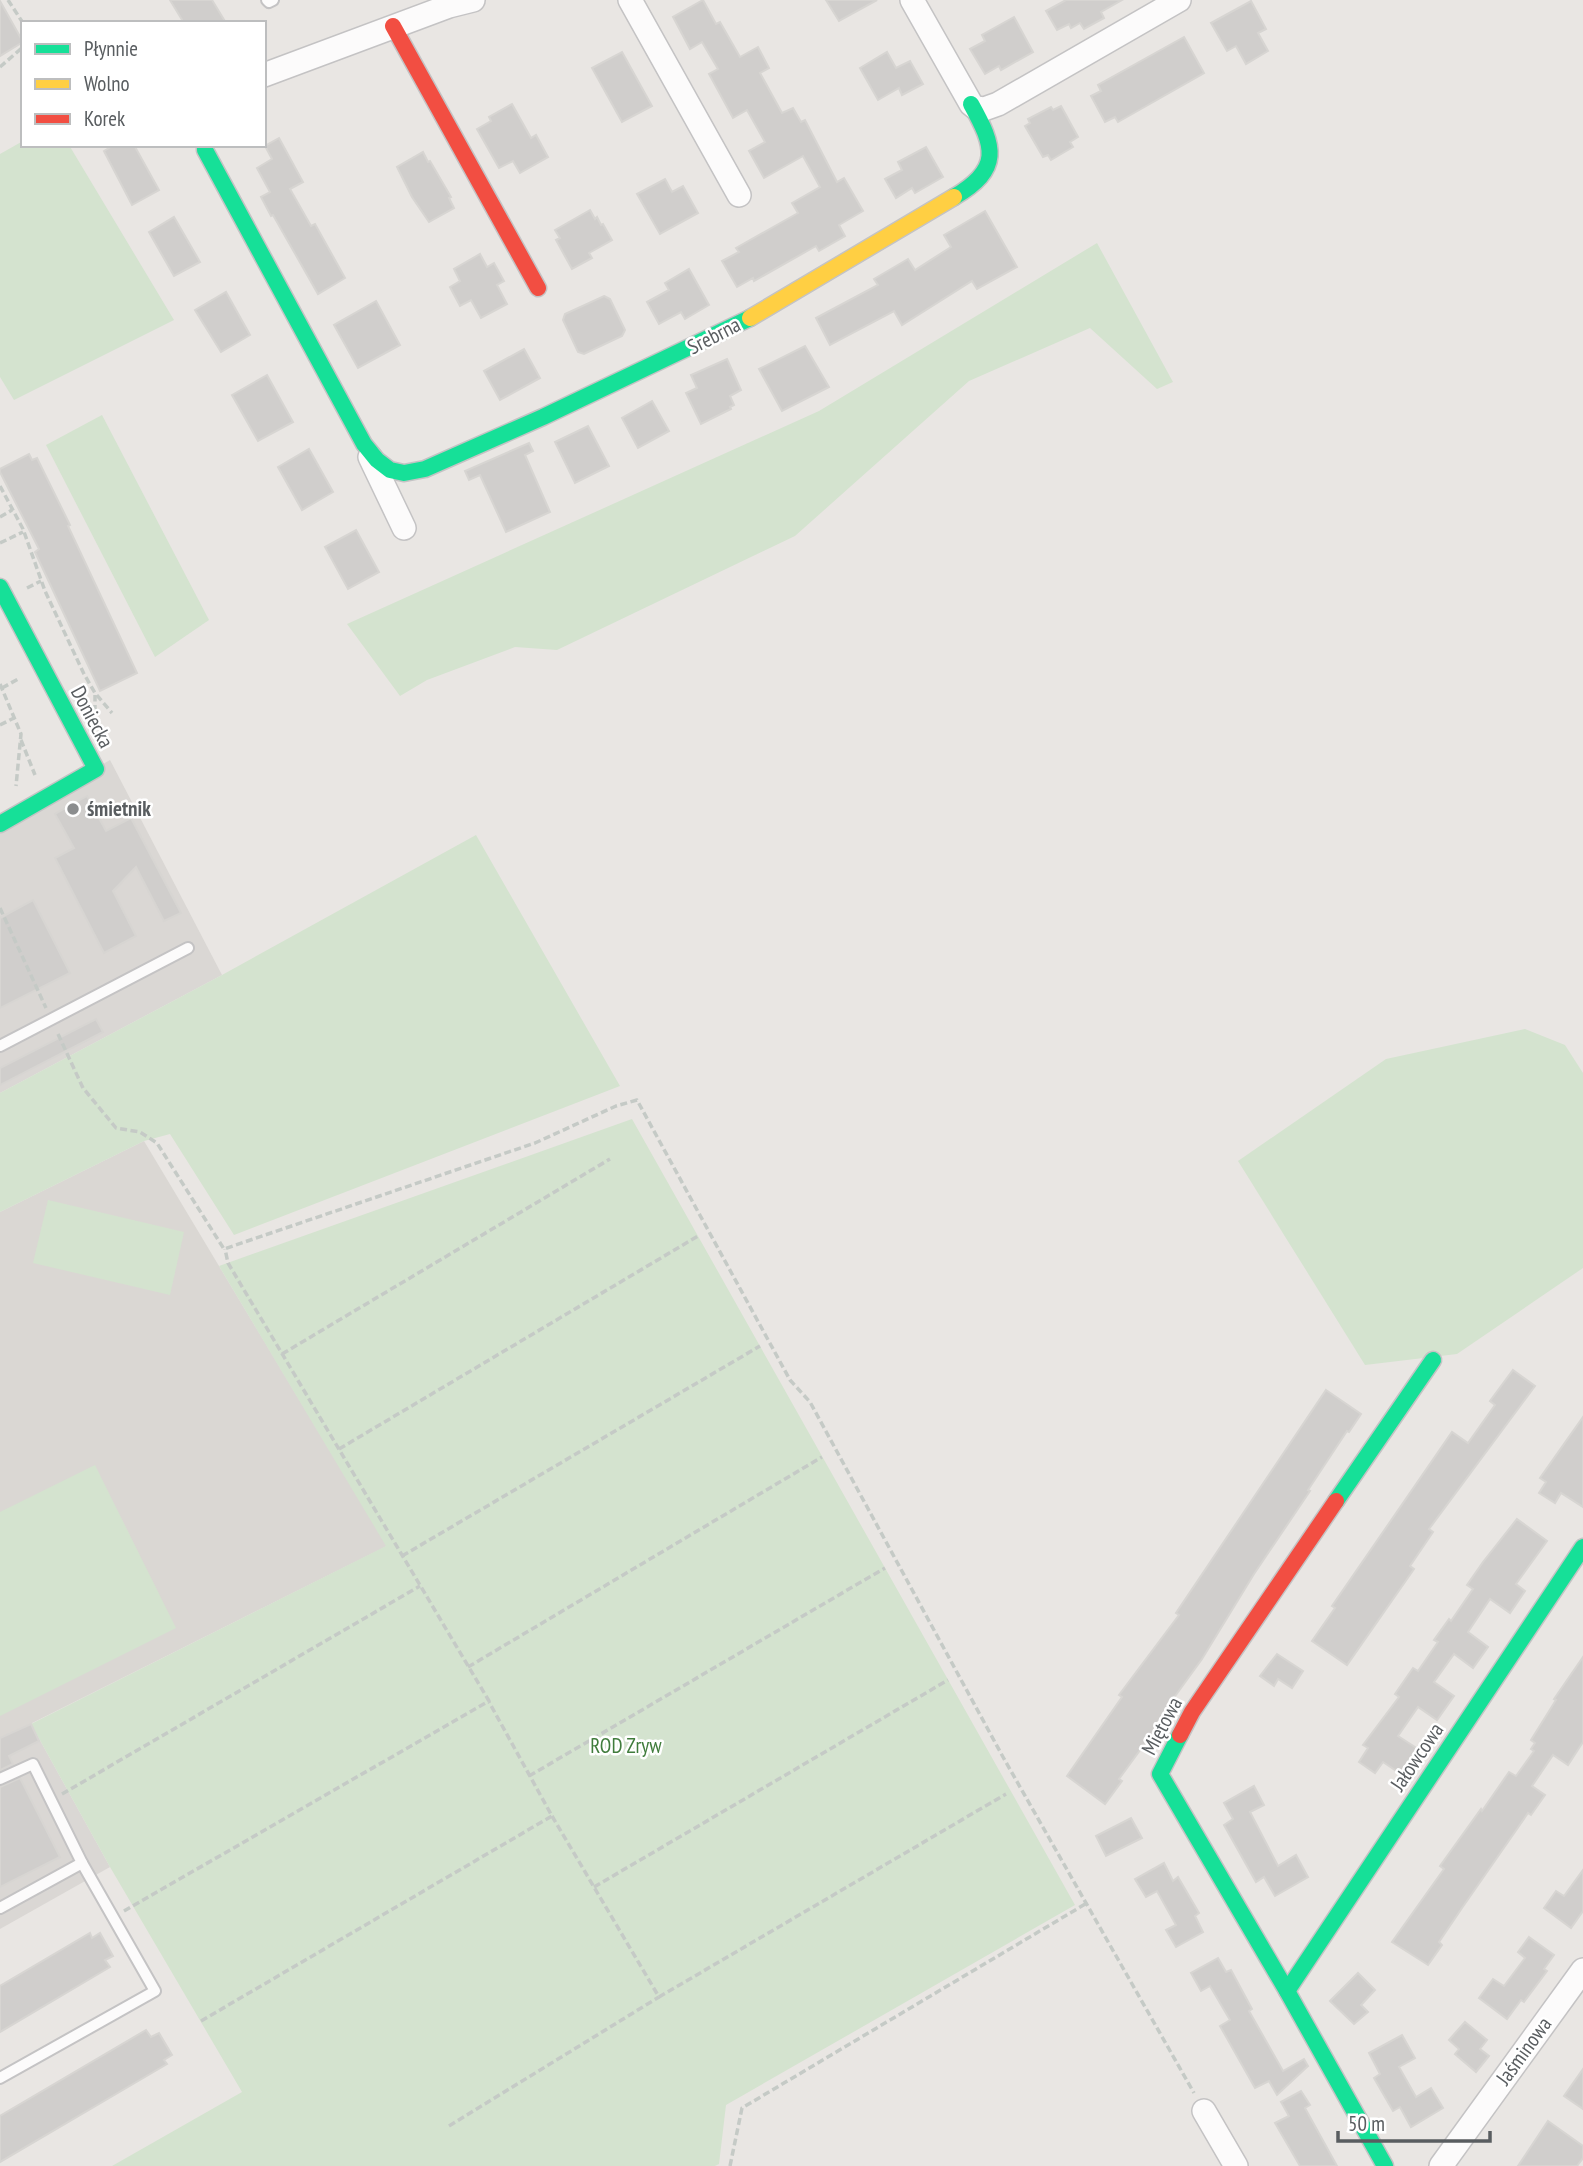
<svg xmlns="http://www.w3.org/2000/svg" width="1583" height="2166" viewBox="0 0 1583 2166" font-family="'PT Sans Narrow',sans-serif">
  <rect width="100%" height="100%" fill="#e9e6e3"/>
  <!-- industrial -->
  <g fill="#dad7d4">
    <polygon points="110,760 222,975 0,1093 0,824"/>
    <polygon points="31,1724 110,1867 0,1929 0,1739"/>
  </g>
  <!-- education -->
  <polygon fill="#dad7d3" points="144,1141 387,1546 0,1739 0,1212"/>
  <!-- green -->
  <g fill="#d4e3cf">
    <polygon points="23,141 23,145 69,145 174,320 14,400 0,377 0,154"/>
    <polygon points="1097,243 1173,382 1157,389 1090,328 969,381 795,536 557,650 515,647 427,680 400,696 347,624 819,411"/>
    <polygon points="102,415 209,620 155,657 46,445"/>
    <polygon points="476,835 620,1086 234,1235 170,1134 144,1141 0,1212 0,1093 222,975"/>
    <polygon points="1525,1029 1565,1045 1583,1073 1583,1268 1457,1354 1365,1365 1238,1161 1386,1059"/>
    <polygon points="632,1119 1075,1905 726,2105 719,2164 715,2166 112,2166 242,2092 110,1867 31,1724 386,1546 219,1266"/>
    <polygon points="48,1200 184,1232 170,1295 33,1263"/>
    <polygon points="95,1465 176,1628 0,1716 0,1512"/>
  </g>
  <!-- building -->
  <g fill="#d0cecc" stroke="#d7d5d2" stroke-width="2">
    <polygon points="170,0 212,0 226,23 184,23"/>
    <polygon points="703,0 716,24 720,22 740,57 758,47 769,68 760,73 782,113 793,108 801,122 805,120 837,182 844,178 863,211 839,225 845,236 819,251 816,246 754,281 753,278 737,287 722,261 739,252 736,248 798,213 792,203 820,187 803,156 764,178 749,151 765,142 747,110 733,118 709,74 718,69 702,42 690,49 673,17"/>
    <polygon points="826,0 877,0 839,21"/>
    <polygon points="1066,0 1122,0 1101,12 1104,18 1084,29 1080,23 1071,28 1069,24 1057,30 1046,11"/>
    <polygon points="0,1 23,42 0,56"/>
    <polygon points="1251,1 1266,29 1258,33 1268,51 1246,64 1236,46 1227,51 1211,23"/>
    <polygon points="1014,17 1033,52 1001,70 999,66 985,74 970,49 985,41 982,35"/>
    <polygon points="1184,37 1204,73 1118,122 1115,117 1105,122 1091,96 1101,91 1098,85"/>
    <polygon points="622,52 652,106 622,122 592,68"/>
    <polygon points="887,52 896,68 910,61 923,84 902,95 899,88 878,100 860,68"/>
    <polygon points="512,104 531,138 536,135 548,157 520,173 513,161 499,168 477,129 491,121 489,117"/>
    <polygon points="1061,106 1078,137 1070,142 1073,147 1051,160 1048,155 1043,157 1025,126 1030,123 1028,119 1051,107 1053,110"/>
    <polygon points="279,138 303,182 290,189 311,226 315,224 345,278 318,294 273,215 271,216 261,197 270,192 257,168 272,159 265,146"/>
    <polygon points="114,145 134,145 159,190 132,205 104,151"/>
    <polygon points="926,147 943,177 915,193 912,188 896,198 885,179 902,170 898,162"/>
    <polygon points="423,152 428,162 430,161 451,197 449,198 454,208 429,222 412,197 397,167"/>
    <polygon points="665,179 672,192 683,186 698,213 660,234 637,194"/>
    <polygon points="590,210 595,219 597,217 601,225 603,224 612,240 589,253 592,258 572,269 556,240 560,238 555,230"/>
    <polygon points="985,211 1017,267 977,289 972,281 902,325 894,311 830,345 816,318 878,285 874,279 908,259 915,270 951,247 944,235"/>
    <polygon points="174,217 200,262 174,276 149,232"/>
    <polygon points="480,254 487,267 494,263 504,281 497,285 507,304 481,318 471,300 460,306 450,287 460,281 454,269"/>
    <polygon points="689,269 709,305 685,319 681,312 659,324 647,302 669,290 665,283"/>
    <polygon points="226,292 250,335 221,352 195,310"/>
    <polygon points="604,296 610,299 625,330 622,336 584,354 578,352 563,320 565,314"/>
    <polygon points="376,301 400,345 358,368 334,325"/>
    <polygon points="805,346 829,387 782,411 759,369"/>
    <polygon points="524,349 540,378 500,400 484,371"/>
    <polygon points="727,359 741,390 730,396 734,405 730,407 731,409 701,424 686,393 697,388 691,375"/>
    <polygon points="267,375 293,422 258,441 232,395"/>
    <polygon points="652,401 669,431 638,448 622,418"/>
    <polygon points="588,426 609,466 575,483 555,442"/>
    <polygon points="529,443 533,451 525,455 550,512 506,532 480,475 469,480 465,471"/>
    <polygon points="309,449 333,492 302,510 278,467"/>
    <polygon points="29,454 32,460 37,458 70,525 68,526 137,673 100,691 35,552 39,549 0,472 0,469"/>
    <polygon points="356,530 379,572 348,589 325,547"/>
    <polygon points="87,796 106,831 131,818 181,913 164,921 136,867 113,891 136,936 104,953 55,858 74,848 55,814"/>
    <polygon points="33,900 70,973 0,1008 0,918"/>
    <polygon points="96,1019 103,1032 0,1085 0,1068"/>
    <polygon points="1513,1370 1535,1386 1429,1529 1433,1532 1410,1566 1414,1569 1347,1665 1312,1641 1335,1608 1332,1606 1452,1432 1468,1443 1495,1405 1490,1401"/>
    <polygon points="1326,1390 1361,1414 1349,1432 1347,1431 1308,1490 1310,1491 1254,1574 1202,1659 1173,1699 1176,1701 1119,1779 1122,1781 1105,1804 1067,1776 1122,1697 1119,1695 1179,1615 1176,1613"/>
    <polygon points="1583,1417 1583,1507 1561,1493 1555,1503 1539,1493 1546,1482 1540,1478"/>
    <polygon points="1517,1519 1547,1541 1516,1584 1525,1591 1510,1613 1490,1599 1468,1632 1488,1647 1473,1668 1454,1654 1434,1682 1454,1696 1437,1720 1418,1707 1398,1736 1418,1749 1401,1774 1383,1762 1375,1773 1359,1762 1368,1748 1363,1745 1399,1697 1395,1694 1413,1668 1418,1671 1438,1642 1434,1640 1449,1619 1451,1621 1473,1589 1467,1585 1483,1562"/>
    <polygon points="1277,1654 1303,1671 1292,1688 1278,1679 1274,1686 1260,1676"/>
    <polygon points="1583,1657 1583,1742 1568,1765 1553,1755 1532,1786 1545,1795 1531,1815 1528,1813 1462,1908 1439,1942 1442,1945 1428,1965 1392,1942 1444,1869 1440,1866 1481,1809 1482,1811 1509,1772 1516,1776 1534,1751 1531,1749 1535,1743 1531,1740 1556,1700 1554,1699"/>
    <polygon points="31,1724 39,1741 9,1756 13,1764 0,1770 0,1738"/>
    <polygon points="20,1778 60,1857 0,1887 0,1787"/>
    <polygon points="1254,1786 1264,1805 1250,1812 1278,1866 1296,1855 1308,1877 1275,1896 1264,1877 1256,1882 1224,1825 1233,1819 1224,1803"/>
    <polygon points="1131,1818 1142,1838 1106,1856 1096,1836"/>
    <polygon points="1164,1863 1173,1881 1178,1877 1199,1913 1195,1916 1203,1932 1176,1947 1166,1930 1176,1925 1157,1891 1146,1897 1135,1879"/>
    <polygon points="1583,1870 1583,1911 1571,1928 1544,1908 1556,1891 1564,1896"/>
    <polygon points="90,1933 92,1938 100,1933 113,1956 105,1960 110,1967 0,2032 0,1986"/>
    <polygon points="1529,1937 1554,1955 1544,1969 1547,1971 1524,2002 1521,2000 1507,2019 1479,1998 1493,1979 1504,1986 1525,1958 1518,1952"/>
    <polygon points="1218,1958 1226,1972 1231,1970 1252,2009 1249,2011 1283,2071 1304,2059 1308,2066 1277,2095 1269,2081 1255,2088 1220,2026 1230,2020 1210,1986 1201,1991 1191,1973"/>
    <polygon points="1358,1973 1375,1990 1361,2005 1368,2012 1354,2024 1330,2001"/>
    <polygon points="1465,2022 1487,2040 1480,2049 1489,2056 1476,2072 1455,2054 1459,2049 1449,2040"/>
    <polygon points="146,2030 151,2037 159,2033 172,2055 164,2060 167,2064 0,2162 0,2116"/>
    <polygon points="1402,2035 1415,2058 1399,2067 1416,2097 1431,2088 1443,2108 1411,2127 1400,2107 1393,2111 1374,2078 1380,2074 1369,2053"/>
    <polygon points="1583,2069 1583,2109 1564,2096"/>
    <polygon points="1301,2091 1310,2105 1305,2108 1337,2166 1300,2166 1275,2123 1289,2116 1281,2102"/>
    <polygon points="1548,2121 1583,2146 1583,2158 1577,2166 1518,2166"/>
  </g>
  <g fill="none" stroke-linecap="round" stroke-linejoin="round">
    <defs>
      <g id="lane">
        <polyline points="267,0 269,2 273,0"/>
        <polyline points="0,1046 188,948"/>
        <polyline points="0,1779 33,1764 82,1863 0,1908"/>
        <polyline points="0,2078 155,1991 82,1863"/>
      </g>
      <g id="street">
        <polyline points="630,0 739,195"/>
        <polyline points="912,0 971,104 976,108 984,109 998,104 1179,0"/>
        <polyline points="264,75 449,6 473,0"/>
        <polyline points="370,457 404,528"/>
        <polyline points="1204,2111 1236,2166"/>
        <polyline points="1441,2166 1583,1970"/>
      </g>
      <g id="fast">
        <polyline points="205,145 205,150 364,444 377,460 390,470 404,473 425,469 543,417 750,318"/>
        <path d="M954 197C1002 169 995 147 971 104"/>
        <polyline points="0,587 96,769 0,824"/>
        <polyline points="1336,1501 1433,1360"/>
        <polyline points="1180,1735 1160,1774 1287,1991 1385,2166"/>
        <polyline points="1287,1991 1583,1547"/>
      </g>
      <polyline id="slow" points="750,318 954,197"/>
      <g id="jam">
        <polyline points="393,26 538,288"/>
        <polyline points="1180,1735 1192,1712 1336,1501"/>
      </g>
    </defs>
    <!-- lane casing -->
    <use href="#lane" stroke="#c4c3c4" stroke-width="14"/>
    <!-- street casing -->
    <use href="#street" stroke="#c4c3c4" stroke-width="26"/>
    <!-- fast casing -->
    <use href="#fast" stroke="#c4c3c4" stroke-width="19"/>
    <!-- slow casing -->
    <use href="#slow" stroke="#c4c3c4" stroke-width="19"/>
    <!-- jam casing -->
    <use href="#jam" stroke="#c4c3c4" stroke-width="19"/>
    <!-- path -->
    <g stroke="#c5cac6" stroke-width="3.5" stroke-dasharray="7 3.5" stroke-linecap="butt">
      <polyline points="8,0 23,23"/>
      <polyline points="0,67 23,47"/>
      <polyline points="0,486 23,529 45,591 84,674 95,693 112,713"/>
      <polyline points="0,517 12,510"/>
      <polyline points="0,543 23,532"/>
      <polyline points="27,588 41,581"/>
      <polyline points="0,684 21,734 16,786"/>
      <polyline points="2,688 20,678"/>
      <polyline points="95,712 95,695"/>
      <polyline points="0,725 14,718"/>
      <polyline points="21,740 35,775"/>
      <polyline points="0,908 46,1008"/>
      <polyline points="58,1034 83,1088 116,1128 140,1132 157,1143 224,1249 535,1143 616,1106 637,1100 790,1380 810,1402 1003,1757 1194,2093"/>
      <polyline points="282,1354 610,1159"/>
      <polyline points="339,1449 698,1236"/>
      <polyline points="402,1556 760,1346"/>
      <polyline points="468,1667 822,1457"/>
      <polyline points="529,1776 885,1568"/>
      <polyline points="62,1794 420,1586"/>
      <polyline points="552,1816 659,1997 1006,1794"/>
      <polyline points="594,1887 948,1680"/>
      <polyline points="124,1911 489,1701 228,1263 225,1249"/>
      <polyline points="201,2021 552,1816 489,1702"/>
      <polyline points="449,2126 659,1997"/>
      <polyline points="730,2166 742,2108 1087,1903"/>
    </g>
    <!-- lane -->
    <use href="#lane" stroke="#fcfbfb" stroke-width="10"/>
    <!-- street -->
    <use href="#street" stroke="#fcfbfb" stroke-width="23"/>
    <!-- fast -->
    <use href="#fast" stroke="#16e098" stroke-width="16"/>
    <!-- slow -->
    <use href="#slow" stroke="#ffcf43" stroke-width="16"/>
    <!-- jam -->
    <use href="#jam" stroke="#f24e42" stroke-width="16"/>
  </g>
  <!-- markers -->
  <circle fill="#8b8d8e" stroke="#fff" stroke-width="2.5" cx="73" cy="809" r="7"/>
  <g text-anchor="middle" stroke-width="5" stroke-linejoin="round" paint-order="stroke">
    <!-- street labels -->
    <g font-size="21" fill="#595d60" stroke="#fff">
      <text transform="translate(714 336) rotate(-27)" y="7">Srebrna</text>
      <text transform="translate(92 717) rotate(62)" y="7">Doniecka</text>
      <text transform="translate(1162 1726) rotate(-62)" y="7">Miętowa</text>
      <text transform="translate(1417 1757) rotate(-56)" y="7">Jałowcowa</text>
      <text transform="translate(1524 2051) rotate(-54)" y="7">Jaśminowa</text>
    </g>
    <!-- poi labels -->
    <g font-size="21" font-weight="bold" fill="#595d60" stroke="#fff" text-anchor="start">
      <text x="87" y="816">śmietnik</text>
    </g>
    <!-- park labels -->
    <g font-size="21" fill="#407c3c" stroke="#fff">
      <text x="626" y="1753">ROD Zryw</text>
    </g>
  </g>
  <!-- legend -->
  <rect x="21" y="21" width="245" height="126" fill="#ffffff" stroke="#bdbebf" stroke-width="2"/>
  <rect x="35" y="44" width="35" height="10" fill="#16e098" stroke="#bdbebf" stroke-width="2"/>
  <text x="84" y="56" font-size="21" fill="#595d60">Płynnie</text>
  <rect x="35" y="79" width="35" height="10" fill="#ffcf43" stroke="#bdbebf" stroke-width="2"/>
  <text x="84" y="91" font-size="21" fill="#595d60">Wolno</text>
  <rect x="35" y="114" width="35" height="10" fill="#f24e42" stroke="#bdbebf" stroke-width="2"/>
  <text x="84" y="126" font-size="21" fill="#595d60">Korek</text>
  <!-- scale -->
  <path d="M1338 2131v10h152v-10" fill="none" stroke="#595d60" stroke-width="3.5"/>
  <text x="1348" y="2131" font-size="21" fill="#595d60" stroke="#ffffff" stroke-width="5" paint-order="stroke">50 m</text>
</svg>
